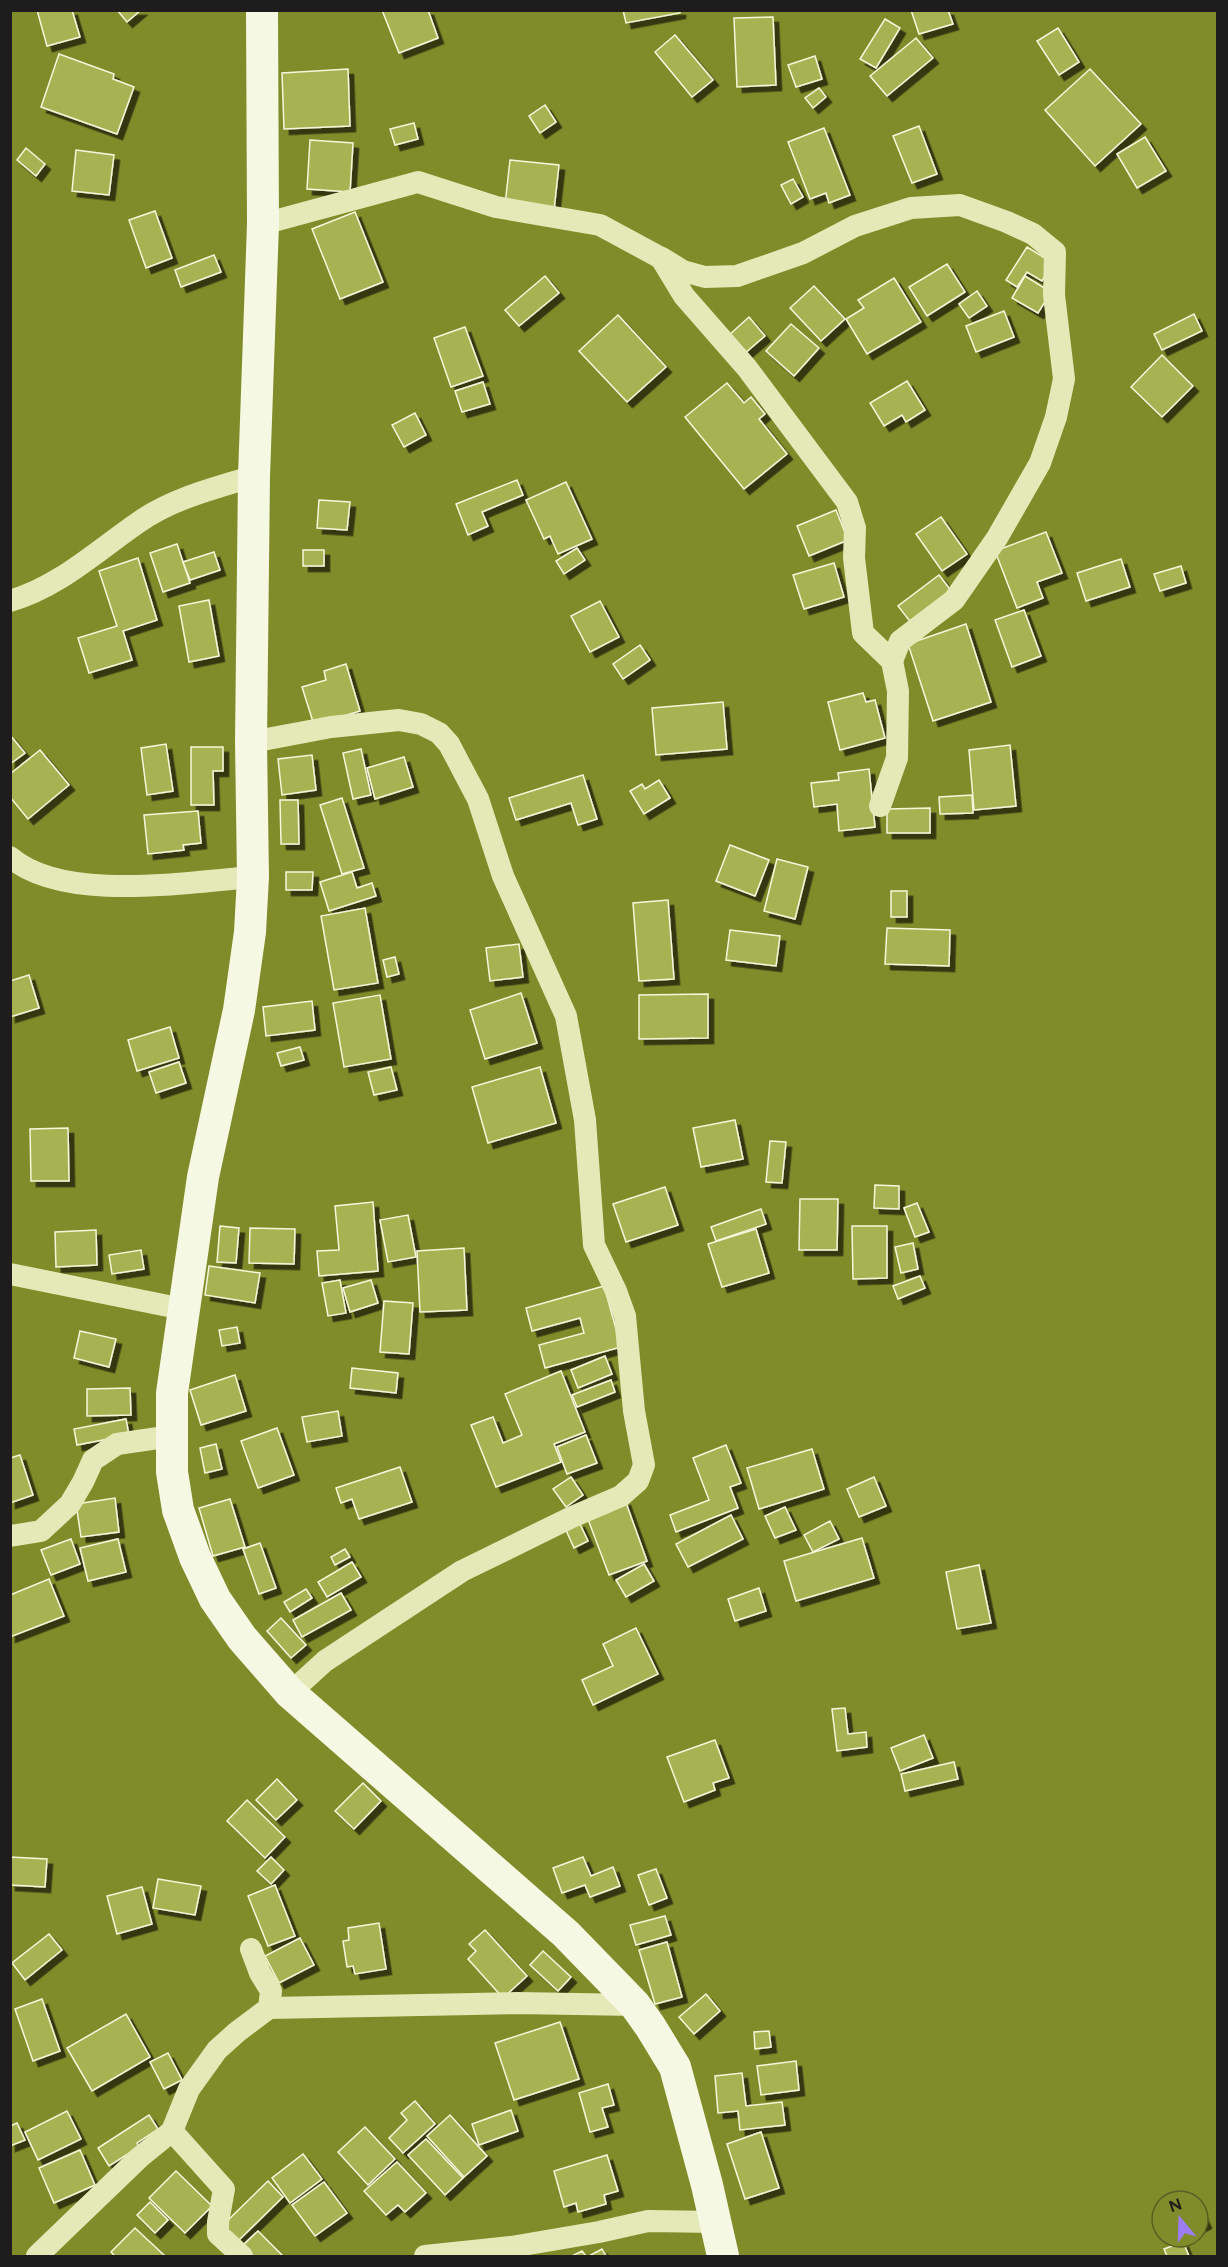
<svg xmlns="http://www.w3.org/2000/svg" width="1228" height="2267" viewBox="0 0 1228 2267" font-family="Figtree,sans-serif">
  <defs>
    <filter id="shadow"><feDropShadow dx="5.5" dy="5.5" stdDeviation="0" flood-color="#0009"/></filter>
  </defs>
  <rect width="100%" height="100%" fill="#808b29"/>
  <!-- building -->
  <g fill="#a7b252" stroke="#f5f7db" stroke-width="1.5" filter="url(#shadow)">
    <polygon points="37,10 72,10 80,37 47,46"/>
    <polygon points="117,10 141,10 127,22"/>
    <polygon points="382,10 428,10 438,38 399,53"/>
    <polygon points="623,10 680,10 680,13 626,23"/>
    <polygon points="911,10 948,10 953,24 919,34"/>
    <polygon points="773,17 776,85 737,87 734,18"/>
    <polygon points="885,19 900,28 876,68 860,59"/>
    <polygon points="1058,28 1079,62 1059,75 1037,41"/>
    <polygon points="675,35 713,80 692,97 655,52"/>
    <polygon points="916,38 933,58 887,96 870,76"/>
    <polygon points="59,54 114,74 113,79 134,87 117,134 41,107"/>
    <polygon points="815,56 822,79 796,87 788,65"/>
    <polygon points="348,69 350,126 284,129 282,73"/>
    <polygon points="1090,69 1141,124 1095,166 1045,110"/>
    <polygon points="819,88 826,97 813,108 805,98"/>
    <polygon points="545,105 556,122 540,133 529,116"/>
    <polygon points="414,123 418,139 395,145 390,129"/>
    <polygon points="919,126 937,174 912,183 893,136"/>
    <polygon points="824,128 850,195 829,203 826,193 810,199 788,142"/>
    <polygon points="1145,137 1166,171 1137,188 1117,154"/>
    <polygon points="310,140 353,143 350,192 307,189"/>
    <polygon points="26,148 45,164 36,176 17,160"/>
    <polygon points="76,150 114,155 109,195 72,191"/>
    <polygon points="510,160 559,165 554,210 505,205"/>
    <polygon points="793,179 803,197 791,204 781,185"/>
    <polygon points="155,211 172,258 146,268 129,220"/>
    <polygon points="355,212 383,282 340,299 312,229"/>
    <polygon points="1027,247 1053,263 1042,281 1027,272 1017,287 1006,280"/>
    <polygon points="214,255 221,272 181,287 175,270"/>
    <polygon points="947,264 965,292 927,316 909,287"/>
    <polygon points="545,276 559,293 519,326 505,310"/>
    <polygon points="1025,276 1051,292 1038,313 1012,298"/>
    <polygon points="894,278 921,322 867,354 846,319 864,308 858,300"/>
    <polygon points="814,286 845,319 821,341 790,308"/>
    <polygon points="977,291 987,306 969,318 959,304"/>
    <polygon points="1004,311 1014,337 976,352 966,326"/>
    <polygon points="1194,314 1202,331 1162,350 1154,334"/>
    <polygon points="618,315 666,367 627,402 579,351"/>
    <polygon points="749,317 765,336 744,354 728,336"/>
    <polygon points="791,324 819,348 794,376 766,351"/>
    <polygon points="465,327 483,376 451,387 434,338"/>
    <polygon points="1162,355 1193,386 1162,417 1131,387"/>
    <polygon points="907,381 925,410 906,422 902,415 884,426 870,403"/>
    <polygon points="483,382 490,404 462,412 455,391"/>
    <polygon points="727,383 744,403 751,397 765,414 759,419 787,454 744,489 685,417"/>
    <polygon points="415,413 426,435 404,447 392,425"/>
    <polygon points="517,480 523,495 482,512 488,526 468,535 456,504"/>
    <polygon points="566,482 592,539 558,554 550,536 544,539 526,500"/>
    <polygon points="319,500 350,502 347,530 317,528"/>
    <polygon points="836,510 848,540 809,556 797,526"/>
    <polygon points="941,517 967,554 942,571 916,534"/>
    <polygon points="1046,532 1062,573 1037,582 1043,598 1017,608 995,551"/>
    <polygon points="177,544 190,583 163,592 150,553"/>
    <polygon points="577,548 585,560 564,574 556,561"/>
    <rect x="303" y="550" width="21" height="16"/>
    <polygon points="214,552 220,570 190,580 183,562"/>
    <polygon points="138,558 157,620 123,631 132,660 89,673 78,638 117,626 99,571"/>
    <polygon points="1121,559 1130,587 1086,601 1077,573"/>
    <polygon points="834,563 844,597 804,609 793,575"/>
    <polygon points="1181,566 1186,583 1160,591 1154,574"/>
    <polygon points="939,575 953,593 912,624 898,606"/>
    <polygon points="209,600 219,656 189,662 179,606"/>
    <polygon points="600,601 619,637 590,652 571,616"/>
    <polygon points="1024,610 1041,656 1012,667 995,620"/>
    <polygon points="966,624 991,702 933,721 908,644"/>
    <polygon points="640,645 650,660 623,679 613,664"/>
    <polygon points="346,664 360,711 314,725 302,687 326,680 324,671"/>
    <polygon points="863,693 866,702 875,700 885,738 840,750 828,702"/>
    <polygon points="723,702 727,749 656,755 652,708"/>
    <polygon points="10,735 25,753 10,764"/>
    <polygon points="166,744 173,791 147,795 141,748"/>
    <polygon points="1010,745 1016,806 974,810 969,750"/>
    <polygon points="191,747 223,747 223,771 213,771 214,805 191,805"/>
    <polygon points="361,749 371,795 353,799 343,753"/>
    <polygon points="40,750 69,785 28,819 10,797 10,774"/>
    <polygon points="312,755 316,790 282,795 278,759"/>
    <polygon points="404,757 413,787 375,799 367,768"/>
    <polygon points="869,769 875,827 839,831 837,804 814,807 811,783 839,780 838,773"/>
    <polygon points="583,775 597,819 578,825 571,803 516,820 509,798"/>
    <polygon points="659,780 670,798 644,814 630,791 642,784 645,789"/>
    <polygon points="972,795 973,813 940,814 939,797"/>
    <polygon points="342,798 364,868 342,874 320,805"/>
    <polygon points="280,800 298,800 299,844 281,844"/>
    <polygon points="930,808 930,833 887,833 887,809"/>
    <polygon points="198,811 201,843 183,845 184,850 148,854 144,815"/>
    <polygon points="730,845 769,860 755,896 716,881"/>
    <polygon points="777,859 808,867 795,919 764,911"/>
    <polygon points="286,872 313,872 312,890 286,890"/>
    <polygon points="352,872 357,888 372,883 376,896 329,911 320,882"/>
    <rect x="891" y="891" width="16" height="26"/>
    <polygon points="668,900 674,979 639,981 633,903"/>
    <polygon points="365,908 378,983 334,990 321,916"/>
    <polygon points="887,928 950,930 949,966 885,964"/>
    <polygon points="730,930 780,936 776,966 726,960"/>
    <polygon points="519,944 523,977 490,981 486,948"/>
    <polygon points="395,957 399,974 387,977 383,960"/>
    <polygon points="29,975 39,1008 10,1017 10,981"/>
    <polygon points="521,993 537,1043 485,1059 470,1010"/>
    <polygon points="708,994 708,1038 639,1039 639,995"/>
    <polygon points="380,995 391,1059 344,1067 333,1003"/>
    <polygon points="312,1001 315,1030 266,1036 263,1007"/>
    <polygon points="170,1027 179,1058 137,1071 128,1040"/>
    <polygon points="300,1047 304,1060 281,1066 277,1053"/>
    <polygon points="179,1062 186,1083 156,1093 149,1072"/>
    <polygon points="391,1067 397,1090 374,1095 368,1072"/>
    <polygon points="540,1067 556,1123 488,1143 472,1087"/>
    <polygon points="735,1120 743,1159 701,1167 693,1128"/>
    <polygon points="68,1128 69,1181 31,1181 30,1129"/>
    <polygon points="770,1141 786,1142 782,1183 766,1182"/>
    <polygon points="875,1185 899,1186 899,1209 874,1208"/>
    <polygon points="665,1187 678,1225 626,1242 613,1204"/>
    <polygon points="800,1199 838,1199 837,1250 799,1250"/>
    <polygon points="373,1202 378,1271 319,1276 317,1251 339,1250 335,1206"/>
    <polygon points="917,1203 929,1232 915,1237 904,1208"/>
    <polygon points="761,1209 766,1224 716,1241 711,1227"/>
    <polygon points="408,1215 416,1257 388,1262 380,1220"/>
    <polygon points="220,1226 239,1228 236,1263 217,1262"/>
    <polygon points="852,1226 887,1226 887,1278 853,1279"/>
    <polygon points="250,1228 295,1229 294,1264 249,1263"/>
    <polygon points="756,1229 769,1273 722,1287 708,1244"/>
    <polygon points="96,1230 97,1265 56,1267 55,1232"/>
    <polygon points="913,1243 918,1269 901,1273 895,1247"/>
    <polygon points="464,1248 467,1310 420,1312 417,1251"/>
    <polygon points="141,1250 144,1269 112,1274 109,1255"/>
    <polygon points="209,1266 260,1273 255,1303 205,1295"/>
    <polygon points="920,1276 925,1288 898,1299 893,1286"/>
    <polygon points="340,1280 346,1313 328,1316 322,1283"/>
    <polygon points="371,1280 378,1303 350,1312 343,1288"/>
    <polygon points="604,1286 621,1347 545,1368 539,1345 584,1333 580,1318 532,1331 526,1308"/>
    <polygon points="384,1301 413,1303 409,1354 380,1352"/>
    <polygon points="237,1327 240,1343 222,1346 219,1330"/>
    <polygon points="80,1331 116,1339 109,1367 74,1358"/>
    <polygon points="605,1356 612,1374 578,1388 571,1370"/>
    <polygon points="352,1368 398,1373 396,1393 350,1388"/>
    <polygon points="561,1371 585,1432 554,1444 561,1462 496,1487 471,1425 493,1417 503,1443 522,1435 505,1394"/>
    <polygon points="235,1375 246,1411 201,1425 190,1390"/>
    <polygon points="611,1380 615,1392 577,1407 572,1395"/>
    <polygon points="130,1388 131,1415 87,1416 87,1389"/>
    <polygon points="338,1411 342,1436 307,1442 302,1417"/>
    <polygon points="126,1419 129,1435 77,1445 74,1429"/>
    <polygon points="277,1428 294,1475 258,1488 241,1441"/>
    <polygon points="586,1435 597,1463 567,1474 557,1447"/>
    <polygon points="216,1444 222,1469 205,1473 200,1448"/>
    <polygon points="726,1445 741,1483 730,1487 738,1508 676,1532 670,1515 709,1500 693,1458"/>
    <polygon points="812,1449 824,1489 759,1509 747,1468"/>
    <polygon points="20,1455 33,1495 10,1503 10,1458"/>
    <polygon points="400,1467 412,1502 359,1519 352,1499 341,1503 336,1488"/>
    <polygon points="571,1477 583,1495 566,1507 553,1489"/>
    <polygon points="874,1477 886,1506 859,1517 847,1489"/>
    <polygon points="115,1498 119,1532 81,1537 76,1504"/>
    <polygon points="230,1499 245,1547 213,1556 199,1508"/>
    <polygon points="625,1500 647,1561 609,1575 586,1514"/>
    <polygon points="785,1507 796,1530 775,1538 765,1516"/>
    <polygon points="731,1515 743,1539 688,1567 676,1544"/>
    <polygon points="830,1521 839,1539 813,1552 804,1535"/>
    <polygon points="579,1522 588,1541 574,1548 565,1528"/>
    <polygon points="862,1538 874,1578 796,1601 784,1561"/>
    <polygon points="71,1539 80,1564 51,1575 41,1550"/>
    <polygon points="118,1539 126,1572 88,1581 80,1548"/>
    <polygon points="260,1543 276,1588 259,1594 243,1549"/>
    <polygon points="345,1549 350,1557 335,1565 331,1557"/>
    <polygon points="352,1562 361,1577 327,1597 318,1582"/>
    <polygon points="644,1564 654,1581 626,1597 616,1580"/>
    <polygon points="979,1565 991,1623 957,1629 946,1572"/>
    <polygon points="49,1579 64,1616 10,1637 10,1595"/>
    <polygon points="759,1588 766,1611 735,1621 728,1599"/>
    <polygon points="306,1589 312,1598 290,1612 284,1602"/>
    <polygon points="341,1593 351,1610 302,1637 293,1620"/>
    <polygon points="281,1618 306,1645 291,1658 267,1631"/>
    <polygon points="636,1628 658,1674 593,1705 582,1680 613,1666 603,1644"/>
    <polygon points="845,1708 848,1734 866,1732 867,1747 837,1751 832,1709"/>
    <polygon points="924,1735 933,1758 900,1771 891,1748"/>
    <polygon points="715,1740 729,1778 713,1783 715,1790 684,1802 667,1757"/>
    <polygon points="954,1762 958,1779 905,1791 901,1774"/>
    <polygon points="277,1779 297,1800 276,1820 256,1800"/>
    <polygon points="363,1783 381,1801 354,1829 335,1811"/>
    <polygon points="247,1800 285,1837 265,1858 227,1821"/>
    <polygon points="10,1857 47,1859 45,1887 10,1885"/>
    <polygon points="271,1857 284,1870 271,1884 257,1871"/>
    <polygon points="583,1857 591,1876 613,1867 620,1886 590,1897 585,1885 562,1893 553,1868"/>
    <polygon points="656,1869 667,1898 649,1905 638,1875"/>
    <polygon points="158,1879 201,1886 195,1915 153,1908"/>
    <polygon points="275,1885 295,1936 268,1946 248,1896"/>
    <polygon points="142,1887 152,1924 117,1934 107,1896"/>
    <polygon points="665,1916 671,1935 636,1945 630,1925"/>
    <polygon points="379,1923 386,1969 355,1974 353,1966 347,1967 343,1941 349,1940 348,1928"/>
    <polygon points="485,1930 527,1976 503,1998 468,1959 476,1951 469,1944"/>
    <polygon points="49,1934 62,1950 25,1980 12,1963"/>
    <polygon points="300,1938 314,1965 279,1983 265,1956"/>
    <polygon points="667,1942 682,1997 655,2004 639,1950"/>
    <polygon points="543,1951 571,1977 558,1991 530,1965"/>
    <polygon points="706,1994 720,2011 694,2034 679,2017"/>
    <polygon points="42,1999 60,2051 33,2061 15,2009"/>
    <polygon points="126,2014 150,2057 92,2091 67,2048"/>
    <polygon points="560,2022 579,2079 514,2100 495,2043"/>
    <polygon points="769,2031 771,2047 755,2049 754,2032"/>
    <polygon points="168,2053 182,2080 164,2089 150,2062"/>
    <polygon points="796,2061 799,2090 761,2095 757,2066"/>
    <polygon points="742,2073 746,2106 782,2102 785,2125 740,2130 738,2111 718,2113 715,2076"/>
    <polygon points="608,2084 614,2105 602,2108 608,2127 590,2132 579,2093"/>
    <polygon points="415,2101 435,2124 403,2153 389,2138 407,2120 401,2113"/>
    <polygon points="511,2110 518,2131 479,2145 472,2124"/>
    <polygon points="67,2111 81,2139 38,2160 25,2132"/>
    <polygon points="149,2115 158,2129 137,2143 139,2147 109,2166 98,2148"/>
    <polygon points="450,2115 487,2156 464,2177 427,2136"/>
    <polygon points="17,2123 25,2140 10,2146 10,2126"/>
    <polygon points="365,2127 395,2159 368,2185 338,2152"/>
    <polygon points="761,2132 779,2188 745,2199 727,2144"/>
    <polygon points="426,2139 463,2178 445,2195 408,2155"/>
    <polygon points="80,2150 95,2185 54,2203 39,2168"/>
    <polygon points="303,2154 322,2179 290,2203 272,2178"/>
    <polygon points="607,2155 618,2191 604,2195 606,2204 578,2212 576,2203 564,2207 554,2171"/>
    <polygon points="397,2162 426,2193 405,2212 398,2205 386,2215 364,2191"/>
    <polygon points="176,2171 212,2206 185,2233 149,2198"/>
    <polygon points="268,2181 283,2197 238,2241 223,2225"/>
    <polygon points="324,2182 347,2213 315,2236 292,2205"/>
    <polygon points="150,2202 168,2220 155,2233 137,2215"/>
    <polygon points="1198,2205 1206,2223 1198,2227"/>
    <polygon points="135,2228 165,2256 115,2256 111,2252"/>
    <polygon points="258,2231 283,2256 250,2256 241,2247"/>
    <polygon points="1183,2242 1189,2256 1167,2256 1164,2249"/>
    <polygon points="602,2249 606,2256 589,2256"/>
    <polygon points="582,2251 586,2256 572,2256"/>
  </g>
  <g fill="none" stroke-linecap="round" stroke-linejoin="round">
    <!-- minor -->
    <g stroke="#e4e9b7" stroke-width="22">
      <polyline points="263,224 418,182 496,207 600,225 661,258 684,296 747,368 847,502 855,528 854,558 863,633 892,661 898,691 897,758 880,806"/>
      <polyline points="662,258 683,271 705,277 737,276 803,253 855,226 911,208 960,205 1007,222 1033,234 1055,252 1054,295 1064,379 1056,417 1040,463 997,538 954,600 900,641 892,661"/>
      <path d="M10 601C59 587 98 550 139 522 173 498 216 488 254 476"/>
      <polyline points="251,742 331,727 399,720 421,724 439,733 449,744 478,799 503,876 566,1016 585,1120 594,1245 616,1291 625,1316 634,1411 644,1465 638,1481 621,1496 572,1517 462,1571 325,1661 290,1693"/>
      <path d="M10 857C63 903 187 882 253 877"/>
      <polyline points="10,1274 183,1309"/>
      <polyline points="10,1536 41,1531 70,1504 83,1482 93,1460 117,1444 172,1436"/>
      <polyline points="269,2008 517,2003 635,2005"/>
      <polyline points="172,2131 224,2189 218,2222 218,2234 242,2256"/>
      <polyline points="37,2256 140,2157 172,2131 189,2089 217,2050 237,2032 269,2008 271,1991 260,1973 251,1949"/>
      <polyline points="425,2256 511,2247 599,2232 648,2221 716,2222"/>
    </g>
    <!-- secondary -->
    <polyline stroke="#f5f8e2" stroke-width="32" points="262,10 263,224 254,476 251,742 253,877 250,932 239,1010 203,1177 172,1393 172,1472 178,1510 195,1557 215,1599 242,1638 290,1693 566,1934 635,2005 650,2026 675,2067 707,2185 723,2256"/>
  </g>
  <!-- border -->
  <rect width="1228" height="2267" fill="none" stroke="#1d1d1d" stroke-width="24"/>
  <!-- north arrow -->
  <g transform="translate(1180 2219) rotate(341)"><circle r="28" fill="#808b29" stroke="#585f24" stroke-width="1.5"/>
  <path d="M0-4.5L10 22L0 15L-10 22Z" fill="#9c7ef0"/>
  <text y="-9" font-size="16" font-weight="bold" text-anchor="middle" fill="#1d1d1d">N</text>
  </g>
</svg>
